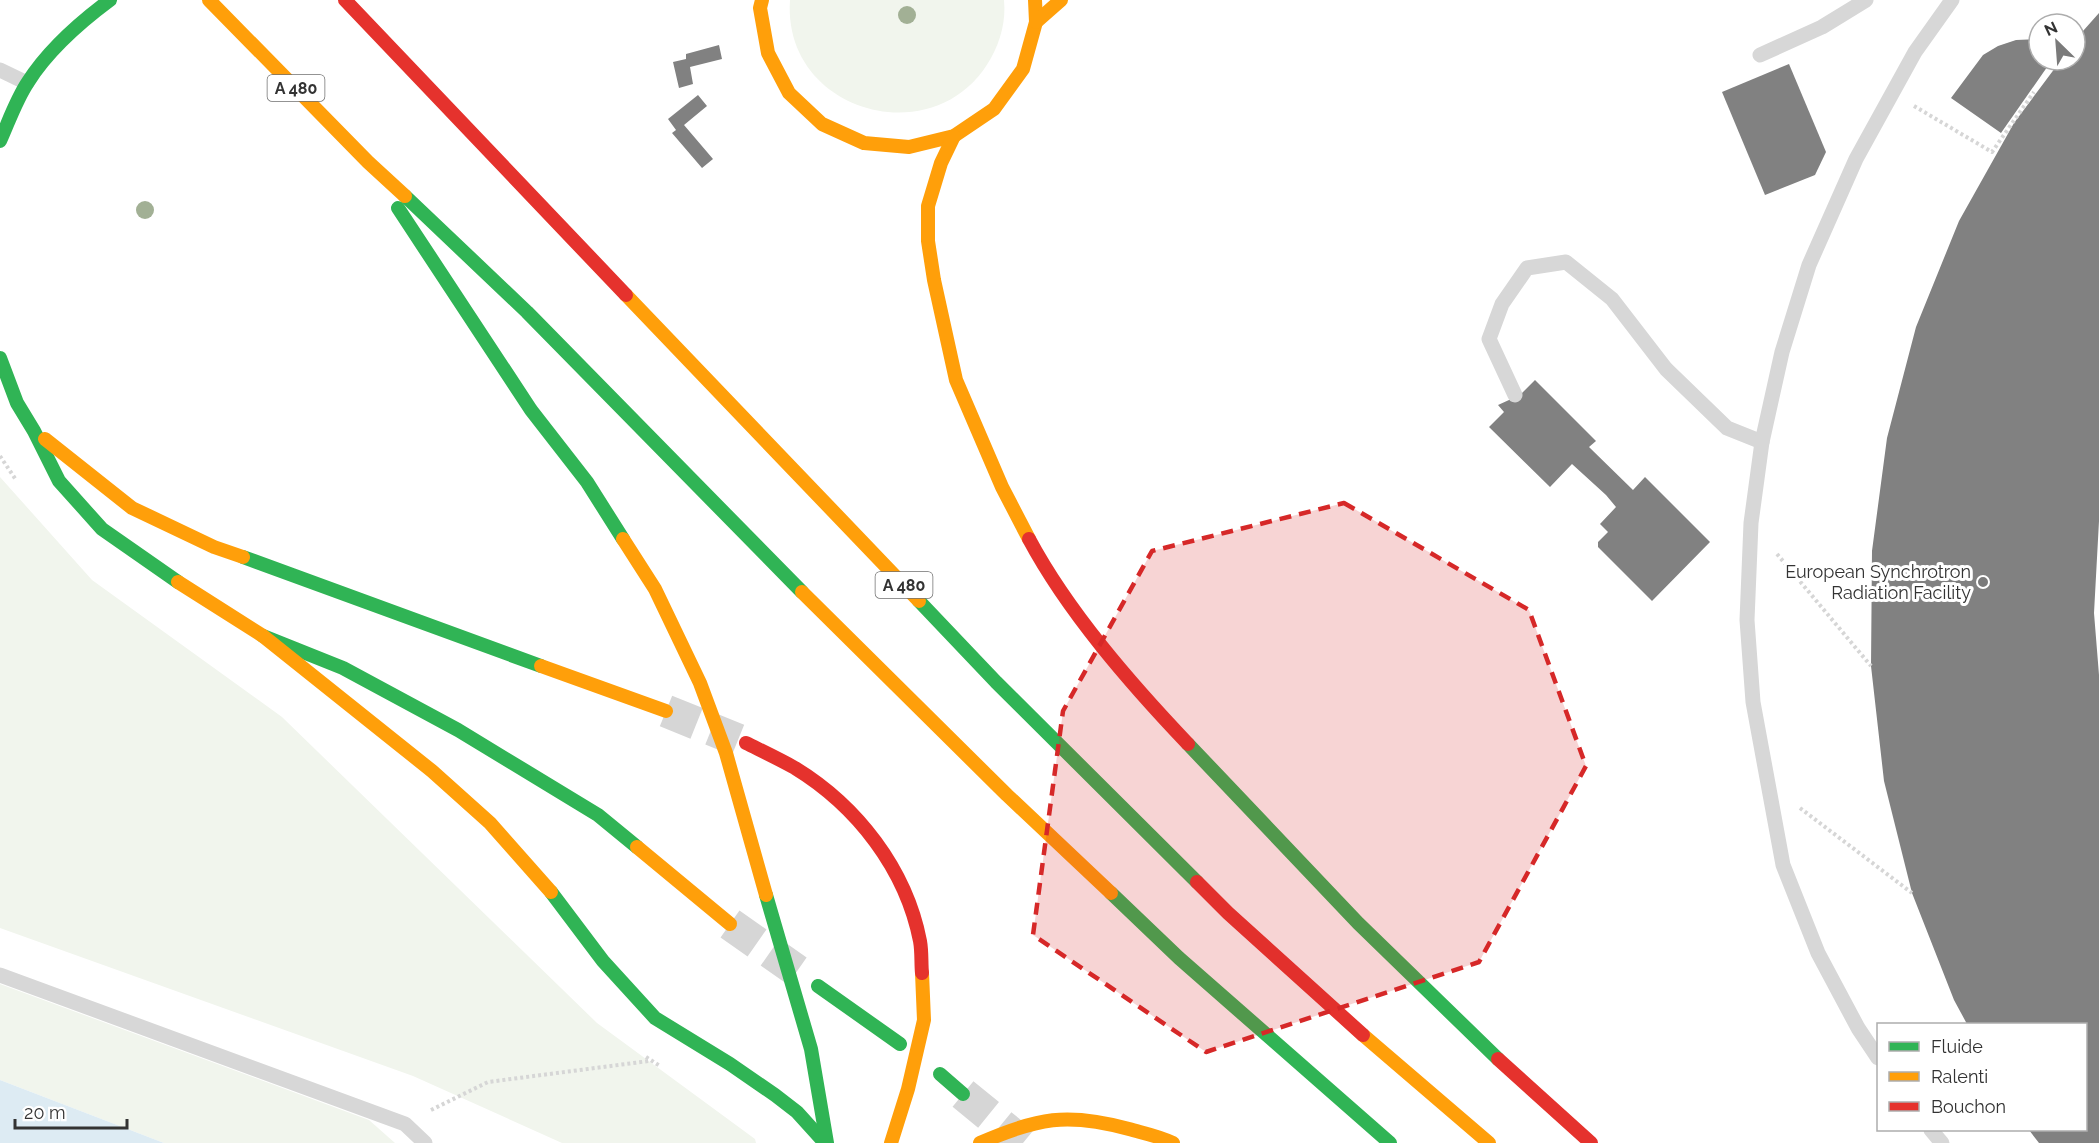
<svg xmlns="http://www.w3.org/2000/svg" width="2099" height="1143" viewBox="0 0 2099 1143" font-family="Raleway,sans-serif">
  <rect width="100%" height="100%" fill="#fff"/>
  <!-- green -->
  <g fill="#f1f5ed">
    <path d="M790 0H1004C1006 20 1001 40 991 58 937 156 782 113 790 0Z"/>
    <polygon points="0,477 92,580 282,717 597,1023 755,1139 756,1143 562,1143 413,1076 0,928"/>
    <polygon points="0,984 369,1120 395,1143 164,1143 0,1080"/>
  </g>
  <!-- water -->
  <polygon fill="#ddebf3" points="0,1080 164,1143 0,1143"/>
  <!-- building -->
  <g fill="#818181">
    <polygon points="2099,13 2099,521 2094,613 2099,675 2099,1143 2039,1143 2029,1130 2086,1130 2086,1024 1967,1024 1954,1000 1912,893 1884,781 1871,666 1872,551 1887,438 1916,327 1959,221 2014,123 2061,60 2075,60 2075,40"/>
    <polygon points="2039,39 2039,60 2052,60 2001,133 1951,98 1983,55 1998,46 2016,40"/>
    <polygon points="719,45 722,59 690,67 693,84 679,88 673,62 686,59 686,54"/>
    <polygon points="1789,64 1826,152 1815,175 1765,195 1722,92"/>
    <polygon points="698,95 707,106 684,125 713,159 702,168 672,133 676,130 668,119"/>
    <polygon points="1535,380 1596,441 1589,447 1633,490 1645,477 1710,542 1652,601 1598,547 1598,542 1608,532 1600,524 1616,507 1606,495 1572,464 1550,487 1489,427 1504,412 1498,405 1520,395"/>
  </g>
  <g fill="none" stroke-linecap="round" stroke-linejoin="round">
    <!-- secondary-tunnel -->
    <polyline stroke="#d6d6d6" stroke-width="33" stroke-dasharray="33 16" stroke-linecap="butt" points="666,711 738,740"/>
    <!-- highway-tunnel -->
    <g stroke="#d6d6d6" stroke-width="33" stroke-dasharray="33 16" stroke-linecap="butt">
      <polyline points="730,924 800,973"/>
      <polyline points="963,1094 1023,1143"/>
    </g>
    <!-- path -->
    <g stroke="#d6d6d6" stroke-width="4" stroke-dasharray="3 3" stroke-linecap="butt">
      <polyline points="1914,106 1992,152 2034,92"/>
      <polyline points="0,456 16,480"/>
      <polyline points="1777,554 1871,666"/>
      <polyline points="1800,808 1912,893"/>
      <polyline points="646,1057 660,1066"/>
      <polyline points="431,1110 488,1082 649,1061"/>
    </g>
    <!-- lane -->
    <g stroke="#d7d7d7" stroke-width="15">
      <polyline points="1760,55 1822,27 1866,0"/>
      <polyline points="0,70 27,83"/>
      <polyline points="1515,395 1489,339 1502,304 1527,268 1566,262 1612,299 1666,369 1727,428 1762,442"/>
      <polyline points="0,975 405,1124 425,1143"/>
      <polyline points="1878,1058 1858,1028 1818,953 1783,865 1753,702 1747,620 1751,523 1762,442 1782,352 1809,265 1856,159 1915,52 1952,0"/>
      <polyline points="1931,1130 1942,1143"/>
    </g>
    <!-- fast -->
    <g stroke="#30b455" stroke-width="14">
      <path d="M0 141C9 121 16 100 28 82 49 49 79 23 110 0"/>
      <polyline points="405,196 527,312 802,592"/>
      <polyline points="398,208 531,410 587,482 623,539"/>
      <polyline points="0,358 17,403 34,431 59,481 102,529 178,582"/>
      <polyline points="243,557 541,666"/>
      <polyline points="919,601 996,682 1197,882"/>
      <polyline points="263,636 343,668 458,730 598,815 637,847"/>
      <polyline points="1188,744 1358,923 1498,1059"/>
      <polyline points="551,892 603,961 655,1018 730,1064 775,1095 797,1112 825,1143"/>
      <polyline points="1111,893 1179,958 1390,1143"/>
      <polyline points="766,895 811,1049 827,1143"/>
      <polyline points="818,986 900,1044"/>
      <polyline points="940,1074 963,1094"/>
    </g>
    <!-- slow -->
    <g stroke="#ff9f0a" stroke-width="14">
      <polyline points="209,0 368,162 405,196"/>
      <polyline points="762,0 760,8 768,53 789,93 822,124 864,143 909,147 954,136 994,109 1023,69 1036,22 1035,0"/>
      <polyline points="1036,22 1061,0"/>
      <polyline points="954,136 941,163 928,206 928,241 934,280 956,380 1002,487 1029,539"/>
      <polyline points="626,295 919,601"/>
      <polyline points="45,439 132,508 214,547 243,557"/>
      <polyline points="623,539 655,589 700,683 726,753 766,895"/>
      <polyline points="178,582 263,636 432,771 490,823 551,892"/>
      <polyline points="802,592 1007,795 1111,893"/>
      <polyline points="541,666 666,711"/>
      <polyline points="637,847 730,924"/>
      <polyline points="1363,1035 1489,1143"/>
      <polyline points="891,1143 908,1089 924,1020 922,973"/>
      <path d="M980 1143C1037 1118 1067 1112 1129 1129 1143 1133 1159 1136 1173 1143"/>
    </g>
    <!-- jam -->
    <g stroke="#e5322d" stroke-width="14">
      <polyline points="345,0 626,295"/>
      <path d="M1029 539C1068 612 1131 684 1188 744"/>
      <path d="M746 743C762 751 779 759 795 768 857 806 906 869 920 941 922 952 921 963 922 973"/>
      <polyline points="1197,882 1228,913 1363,1035"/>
      <polyline points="1498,1059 1591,1143"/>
    </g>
  </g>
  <!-- trees -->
  <g fill="#a2b095">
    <circle cx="907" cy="15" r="9"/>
    <circle cx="145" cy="210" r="9"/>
  </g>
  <!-- marked area -->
  <path fill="#d62828" fill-opacity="0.2" stroke="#d62828" stroke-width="4.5" stroke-dasharray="12 8" stroke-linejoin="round" d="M1344 503 1529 610 1586 766 1479 962 1206 1052 1033 935 1063 711 1152 551Z"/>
  <!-- markers -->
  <circle fill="#7a7a7a" stroke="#fff" stroke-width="2" cx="1983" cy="582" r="6"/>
  <g text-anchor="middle" stroke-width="6" stroke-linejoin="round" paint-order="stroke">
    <!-- shield labels -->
    <g fill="#fff" stroke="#707070" stroke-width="1.5">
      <rect x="267.5" y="75" width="57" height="26" rx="4.5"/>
      <rect x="875.5" y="572" width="57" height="26" rx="4.5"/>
    </g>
    <g font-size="16" font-weight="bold" fill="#333">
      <text x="296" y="94">A 480</text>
      <text x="904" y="591">A 480</text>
    </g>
    <!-- poi labels -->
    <g font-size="18" fill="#333" stroke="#fff" text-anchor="end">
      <text x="1971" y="578">European Synchrotron<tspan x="1971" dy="21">Radiation Facility</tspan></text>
    </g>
  </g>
  <!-- legend -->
  <rect x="1877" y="1023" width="210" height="108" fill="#ffffff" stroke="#adadad" stroke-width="1.5"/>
  <rect x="1889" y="1042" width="30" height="9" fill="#30b455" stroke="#adadad" stroke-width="1.5"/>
  <text x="1931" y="1053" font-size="18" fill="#333333">Fluide</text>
  <rect x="1889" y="1072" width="30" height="9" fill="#ff9f0a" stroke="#adadad" stroke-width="1.5"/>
  <text x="1931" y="1083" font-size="18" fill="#333333">Ralenti</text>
  <rect x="1889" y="1102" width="30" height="9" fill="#e5322d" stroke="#adadad" stroke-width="1.5"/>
  <text x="1931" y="1113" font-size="18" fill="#333333">Bouchon</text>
  <!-- north arrow -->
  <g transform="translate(2057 42) rotate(335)"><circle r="28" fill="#ffffff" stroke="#adadad" stroke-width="1.5"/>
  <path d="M0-4.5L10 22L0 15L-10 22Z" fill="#7a7a7a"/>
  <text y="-9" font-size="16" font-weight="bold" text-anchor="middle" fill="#333333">N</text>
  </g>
  <!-- scale -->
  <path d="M15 1119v9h112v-9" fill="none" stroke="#333333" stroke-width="3"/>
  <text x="24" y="1119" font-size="18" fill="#333333" stroke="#ffffff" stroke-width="4.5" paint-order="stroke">20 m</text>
</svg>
